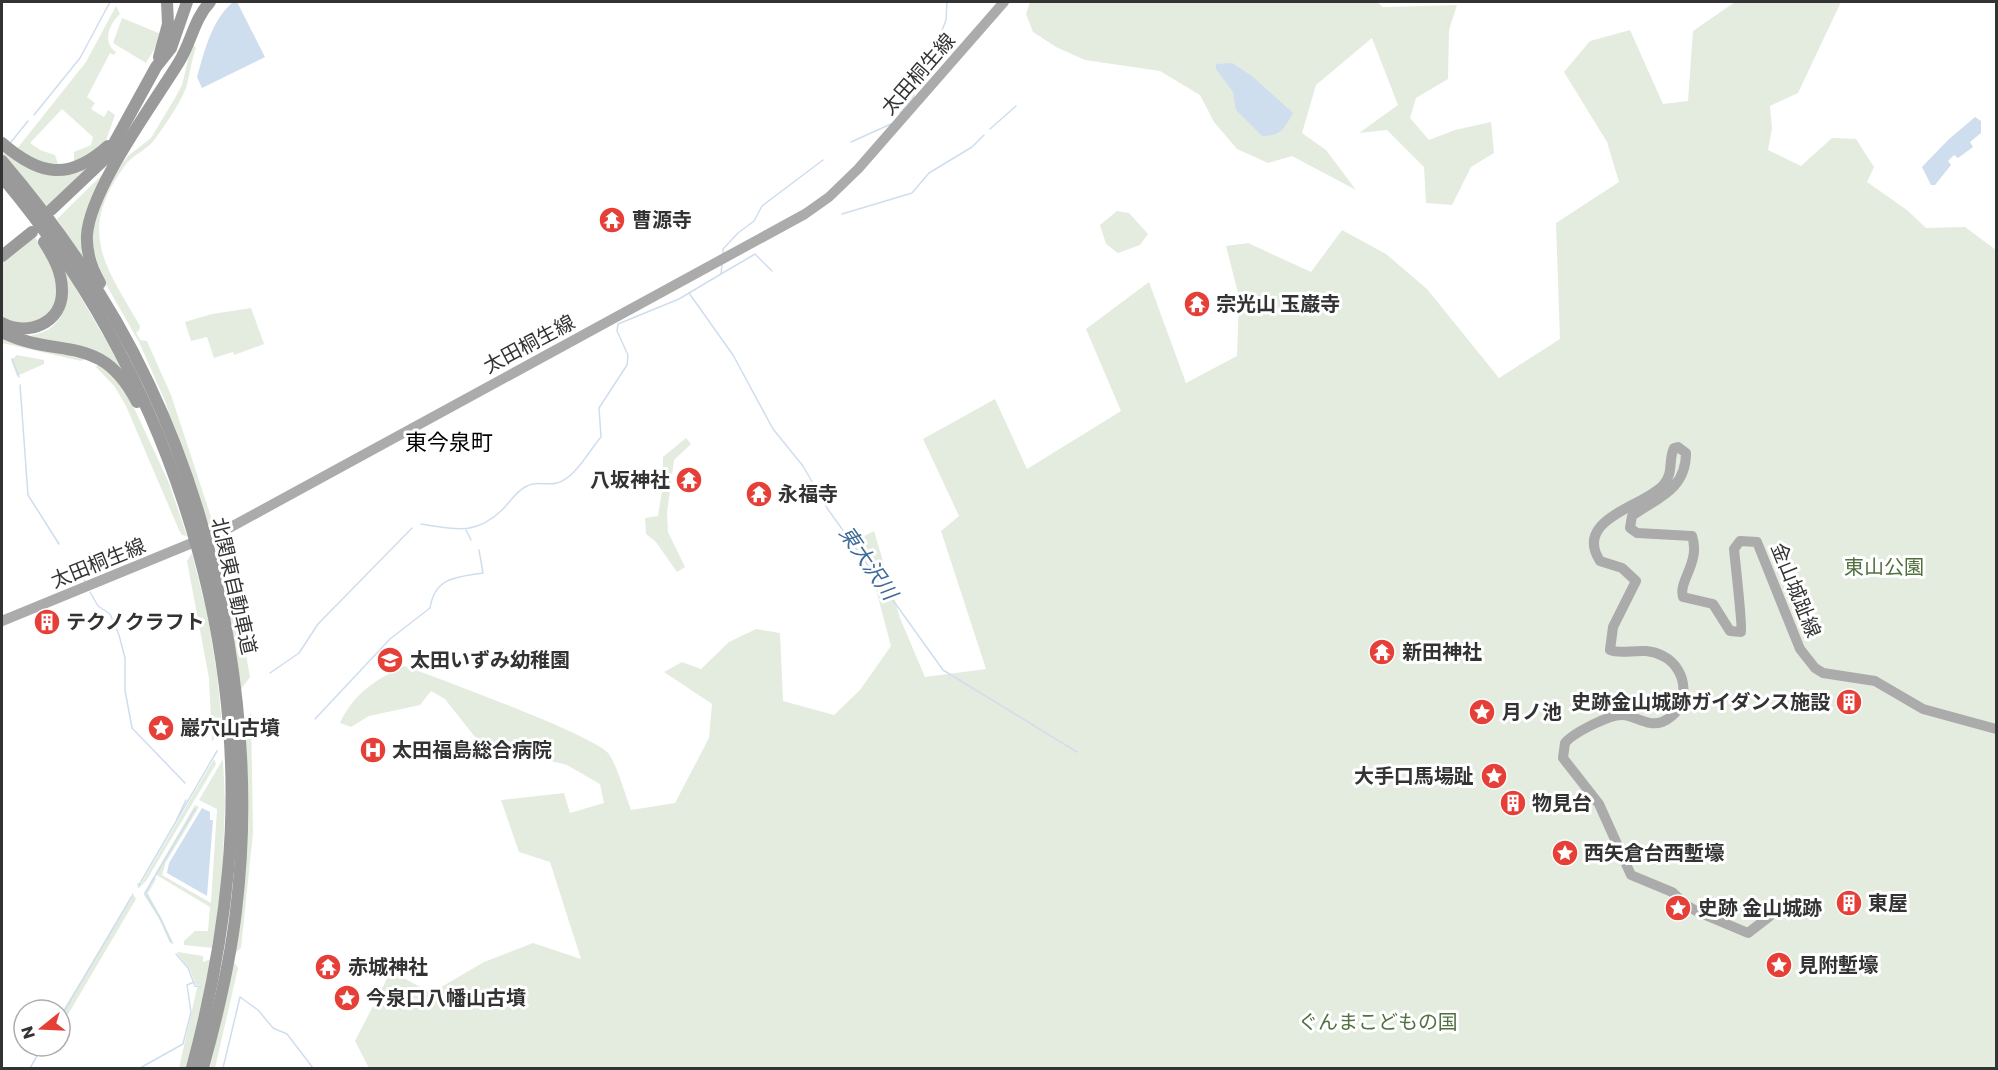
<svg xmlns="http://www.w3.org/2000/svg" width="1998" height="1070" viewBox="0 0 1998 1070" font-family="Poppins,'Noto Sans JP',sans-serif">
  <rect width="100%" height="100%" fill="#fff"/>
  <!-- green -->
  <g fill="#e4ecdf">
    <polygon points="1030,2 1377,2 1383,7 1457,5 1449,30 1448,79 1416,98 1410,118 1429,140 1455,130 1491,122 1494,153 1471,167 1452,205 1426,203 1424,167 1387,130 1359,133 1398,105 1372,38 1316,85 1302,133 1326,150 1356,190 1292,156 1268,163 1237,149 1214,122 1200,95 1160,71 1085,60 1056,47 1033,32 1026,14"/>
    <path d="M1735 2H1841L1798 93 1770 106 1772 128 1768 150 1801 166 1832 138 1856 139 1874 167 1867 182 1907 210 1926 228 1965 227 1996 250V1068H369L355 1041 391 971 431 993 484 962 533 943 581 959 550 862 519 852 501 800 564 793 570 813 604 803 600 784 567 765 536 757 524 745 482 746 445 699 431 691 420 705 369 716 351 727 340 723C354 693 376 679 405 666 434 677 597 736 609 754 619 770 624 792 631 810L675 803 709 738 712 704 664 672 682 662 701 669 729 642 756 629 780 633 783 701 834 715 860 690 891 646 862 537 874 531 900 618 925 677 986 669 941 531 959 516 923 439 995 399 1027 469 1121 411 1086 329 1149 282 1186 383 1237 356 1239 297 1226 246 1248 243 1311 272 1342 230 1386 254 1427 289 1499 378 1560 339 1556 223 1619 182 1607 142 1564 72 1590 41 1630 30 1663 104 1688 101 1693 31Z"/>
    <path d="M116 6 120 14C109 24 102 42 116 52L114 55 110 53 87 97 95 103 91 109 104 117 108 110 115 115 105 143 74 163V152L91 145 93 137 62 109 30 143 40 150 55 155 58 164H43L16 150 86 62Z"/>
    <polygon points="122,18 161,34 157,45 146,63 113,43"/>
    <path d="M192 43 196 48C191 61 190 75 186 88 179 105 165 125 155 139 148 149 135 154 127 163 76 230 104 264 140 326L139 331 136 332 140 340 147 341 150 348 171 395 212 520 207 527 165 401 139 342 104 281 93 249 92 229 102 199 121 165 128 156 151 138 175 98 182 85Z"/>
    <path d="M2 150C38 181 49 172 93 165L47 207 2 154Z"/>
    <polygon points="104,173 93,198 86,263 57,219"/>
    <polygon points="1117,211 1129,213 1148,234 1140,245 1118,253 1106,244 1100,225"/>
    <polygon points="34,235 51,263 60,290 49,316 23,327 2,317 2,263"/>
    <path d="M64 268 130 382 109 361 25 336C63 335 73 300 64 268Z"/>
    <polygon points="251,308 264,344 234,355 233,352 214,358 207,337 191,341 185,322 212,314"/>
    <polygon points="2,338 14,343 88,357 81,361 2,343"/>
    <polygon points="17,355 44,360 44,364 17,376 11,360"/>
    <polygon points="98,364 111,373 129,397 169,483 187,536 182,535 179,530 126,406 115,387 96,367"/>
    <polygon points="686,438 691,444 674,460 667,513 668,532 685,567 677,572 656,542 646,534 645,518 658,516 663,484 663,457"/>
    <polygon points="217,544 236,600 250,677 241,689 227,602 216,549 211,545"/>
    <polygon points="192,553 208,618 217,674 222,725 212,742 209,678 187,561"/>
    <polygon points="251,713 253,833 241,948 236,952 243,724"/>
    <polygon points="214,759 216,764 146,881 138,889 137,883 141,884"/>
    <polygon points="223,759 225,802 222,884 213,948 184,945 184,941 195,931 208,931 210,907 155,874 195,805 199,807 166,862 162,875 211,903 217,809 199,800"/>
    <polygon points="153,877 156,879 148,893 174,944 170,943 158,917 144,895"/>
    <polygon points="132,892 136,899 60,1028 60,1015 132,898"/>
    <polygon points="178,952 203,956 203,962 211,959 187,1068 179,1068 197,988 202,986 196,985 190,970 177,953"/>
    <polygon points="234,962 238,968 215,1068 210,1068"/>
  </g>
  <!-- water -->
  <g fill="#cfdeee">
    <path d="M233 2H237L265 57 202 88 197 77C205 50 211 21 233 2Z"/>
    <path d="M1232 63 1252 76 1293 113C1284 129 1281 136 1262 136L1236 110 1233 92 1216 69V64Z"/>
    <polygon points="1975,117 1981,121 1981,133 1970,142 1973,147 1958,158 1954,155 1948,161 1951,165 1935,185 1931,185 1922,167 1948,140"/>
    <polygon points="202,808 210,812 210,820 213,820 207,896 167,873 169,863"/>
  </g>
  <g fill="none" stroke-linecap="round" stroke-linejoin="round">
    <!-- stream -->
    <g stroke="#cfdeee" stroke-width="1.5">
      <polyline points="900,113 913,98 918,75 935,49 946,20 947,2"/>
      <polyline points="34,115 80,58 110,2"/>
      <polyline points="990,129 1016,106"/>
      <polyline points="11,142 28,121"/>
      <polyline points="851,142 891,124"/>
      <polyline points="842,214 912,193 929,173 972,147 984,135"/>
      <polyline points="723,253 723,249 738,233 754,221 762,206 823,160"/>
      <polyline points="721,274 755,254 772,271"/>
      <polyline points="689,293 733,355 773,429 803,466 827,508 943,670 1077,752"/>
      <polyline points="12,359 19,377"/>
      <polyline points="20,385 28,495 59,544"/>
      <path d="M421 524C455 529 475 536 502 510 510 502 516 492 525 487 536 480 546 486 557 483 575 478 589 451 601 437L599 408 627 365 628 355 617 331 618 324 679 299 721 274 722 265"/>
      <polyline points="466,530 471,540"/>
      <polyline points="76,568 85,581"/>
      <polyline points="90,592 98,606 110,614 119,635 125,658 125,690 132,728 185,783"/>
      <polyline points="270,673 299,653 318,624 412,528"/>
      <path d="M315 719 390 639 430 608C435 577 456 577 483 573L479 550"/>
      <polyline points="177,819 186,800"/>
      <polyline points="139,885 217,751"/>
      <polyline points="171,942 161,919 145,893 195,809"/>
      <polyline points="176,954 188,968 195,986 201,987"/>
      <polyline points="60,1018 132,896"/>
      <polyline points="30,1068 43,1046"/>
      <polyline points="140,1068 183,1044 191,1012 187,985 194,982"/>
      <polyline points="223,1068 240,997 258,1010 273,1028 287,1034 313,1068"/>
    </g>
    <!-- major -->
    <g stroke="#ababab" stroke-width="10">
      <polyline points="2,621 231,527 805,214 829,197 858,169 1004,2"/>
      <path d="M1770 916 1748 933 1698 912 1686 905 1672 892 1631 875 1599 804 1563 758 1565 743C1573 733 1610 714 1623 715 1636 716 1648 727 1662 722 1692 710 1689 669 1663 656 1643 645 1624 656 1610 650L1613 627 1636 581 1622 568 1600 561C1572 518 1647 506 1664 484 1674 472 1668 460 1674 448L1678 447 1686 453C1686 490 1657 498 1632 516L1630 528 1637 533 1692 536C1701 562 1678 581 1683 597L1713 604 1730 631 1741 632C1743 628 1735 561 1734 549L1740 541 1757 542 1800 649 1815 668 1823 673 1875 681 1923 709 1996 729"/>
    </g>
    <!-- highway -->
    <g stroke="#9a9a9a" stroke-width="12">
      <polyline points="159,57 168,24 167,2"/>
      <path d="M2 143C40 176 69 181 108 146"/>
      <path d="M2 161C60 229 111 303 149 384 224 542 257 738 236 911 230 964 217 1017 203 1068"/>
      <path d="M2 177C161 365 251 624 228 871 222 938 209 1004 192 1068"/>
      <polyline points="51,210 106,158 156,67 171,48 187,2"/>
      <polyline points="2,256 32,232"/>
      <path d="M100 283C92 269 86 253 87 235 90 189 154 103 179 62 191 43 194 19 210 2"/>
      <path d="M2 323C28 337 63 323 62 290 62 272 53 256 44 242"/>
      <path d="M2 332C58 360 101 331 137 402"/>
    </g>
  </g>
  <!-- icons -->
  <defs>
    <symbol id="temple-disc" viewBox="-11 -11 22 22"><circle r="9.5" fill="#e63f38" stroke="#fff"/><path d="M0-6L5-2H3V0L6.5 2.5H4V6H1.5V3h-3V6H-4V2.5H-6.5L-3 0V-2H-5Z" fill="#fff"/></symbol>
    <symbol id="building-disc" viewBox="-11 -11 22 22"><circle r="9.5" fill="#e63f38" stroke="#fff"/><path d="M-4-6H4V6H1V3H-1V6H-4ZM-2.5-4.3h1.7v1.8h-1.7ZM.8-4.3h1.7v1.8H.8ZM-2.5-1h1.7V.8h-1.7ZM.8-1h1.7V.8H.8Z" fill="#fff"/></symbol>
    <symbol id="school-disc" viewBox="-11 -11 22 22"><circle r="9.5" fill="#e63f38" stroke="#fff"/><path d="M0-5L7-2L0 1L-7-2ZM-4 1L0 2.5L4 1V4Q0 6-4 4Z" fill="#fff"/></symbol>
    <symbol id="sight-disc" viewBox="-11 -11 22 22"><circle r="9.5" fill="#e63f38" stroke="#fff"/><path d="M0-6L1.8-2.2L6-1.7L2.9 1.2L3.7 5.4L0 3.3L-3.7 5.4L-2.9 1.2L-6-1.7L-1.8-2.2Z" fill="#fff"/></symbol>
    <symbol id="hospital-disc" viewBox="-11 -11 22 22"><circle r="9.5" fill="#e63f38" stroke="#fff"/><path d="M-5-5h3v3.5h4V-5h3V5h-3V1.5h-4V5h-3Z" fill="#fff"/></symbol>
  </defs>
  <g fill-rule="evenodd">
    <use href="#temple-disc" x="597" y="205" width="30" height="30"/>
    <use href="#temple-disc" x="1182" y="289" width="30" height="30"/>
    <use href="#temple-disc" x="674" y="465" width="30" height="30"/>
    <use href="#temple-disc" x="744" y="479" width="30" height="30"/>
    <use href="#building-disc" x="32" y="607" width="30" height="30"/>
    <use href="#temple-disc" x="1367" y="637" width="30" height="30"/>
    <use href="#school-disc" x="375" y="645" width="30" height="30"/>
    <use href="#building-disc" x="1834" y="687" width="30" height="30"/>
    <use href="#sight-disc" x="1467" y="697" width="30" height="30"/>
    <use href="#sight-disc" x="146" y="713" width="30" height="30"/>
    <use href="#hospital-disc" x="358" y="735" width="30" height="30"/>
    <use href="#sight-disc" x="1479" y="761" width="30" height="30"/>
    <use href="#building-disc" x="1498" y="788" width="30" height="30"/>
    <use href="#sight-disc" x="1550" y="838" width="30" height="30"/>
    <use href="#building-disc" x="1834" y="888" width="30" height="30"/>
    <use href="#sight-disc" x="1663" y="893" width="30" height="30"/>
    <use href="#sight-disc" x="1764" y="950" width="30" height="30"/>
    <use href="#temple-disc" x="313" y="952" width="30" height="30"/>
    <use href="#sight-disc" x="332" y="983" width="30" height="30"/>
  </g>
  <g text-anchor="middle" stroke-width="6" stroke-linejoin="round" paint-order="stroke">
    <!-- street labels -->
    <g font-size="20" fill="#333" stroke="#fff">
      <text transform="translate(918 74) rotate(-49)" y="7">太田桐生線</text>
      <text transform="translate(529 344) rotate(-28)" y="7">太田桐生線</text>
      <text transform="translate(98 563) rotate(-22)" y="7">太田桐生線</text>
      <text transform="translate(234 586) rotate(77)" y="7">北関東自動車道</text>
      <text transform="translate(1796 590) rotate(68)" y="7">金山城趾線</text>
    </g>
    <!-- poi labels -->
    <g font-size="20" font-weight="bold" fill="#333" stroke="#fff" text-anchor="start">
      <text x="632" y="227">曹源寺</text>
      <text x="1216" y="311">宗光山 玉巌寺</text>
      <text x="670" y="487" text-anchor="end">八坂神社</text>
      <text x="778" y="501">永福寺</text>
      <text x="66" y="629">テクノクラフト</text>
      <text x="1402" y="659">新田神社</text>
      <text x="410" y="667">太田いずみ幼稚園</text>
      <text x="1830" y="709" text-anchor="end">史跡金山城跡ガイダンス施設</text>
      <text x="1502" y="719">月ノ池</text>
      <text x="180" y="735">巖穴山古墳</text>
      <text x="392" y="757">太田福島総合病院</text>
      <text x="1474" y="783" text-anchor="end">大手口馬場趾</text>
      <text x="1532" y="810">物見台</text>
      <text x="1584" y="860">西矢倉台西塹壕</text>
      <text x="1868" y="910">東屋</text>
      <text x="1698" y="915">史跡 金山城跡</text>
      <text x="1798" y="972">見附塹壕</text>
      <text x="348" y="974">赤城神社</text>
      <text x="366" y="1005">今泉口八幡山古墳</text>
    </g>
    <!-- park labels -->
    <g font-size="20" fill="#50703f" stroke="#fff">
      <text x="1884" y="574">東山公園</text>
      <text x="1378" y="1029">ぐんまこどもの国</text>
    </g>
    <!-- water labels -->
    <g font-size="21" font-style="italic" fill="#3f6b97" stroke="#fff">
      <text transform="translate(868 563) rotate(55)" y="7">東大沢川</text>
    </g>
    <!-- quarter labels -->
    <g font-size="22" fill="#000" stroke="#fff">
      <text x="449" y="450">東今泉町</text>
    </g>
  </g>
  <!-- border -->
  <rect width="1998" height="1070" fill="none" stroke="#333333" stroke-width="6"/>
  <!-- north arrow -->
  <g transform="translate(42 1028) rotate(252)"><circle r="28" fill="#ffffff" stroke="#adadad" stroke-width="1.5"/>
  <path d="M0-4.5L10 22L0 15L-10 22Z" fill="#e63f38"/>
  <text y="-9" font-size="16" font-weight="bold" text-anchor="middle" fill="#333333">N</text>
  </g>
</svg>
